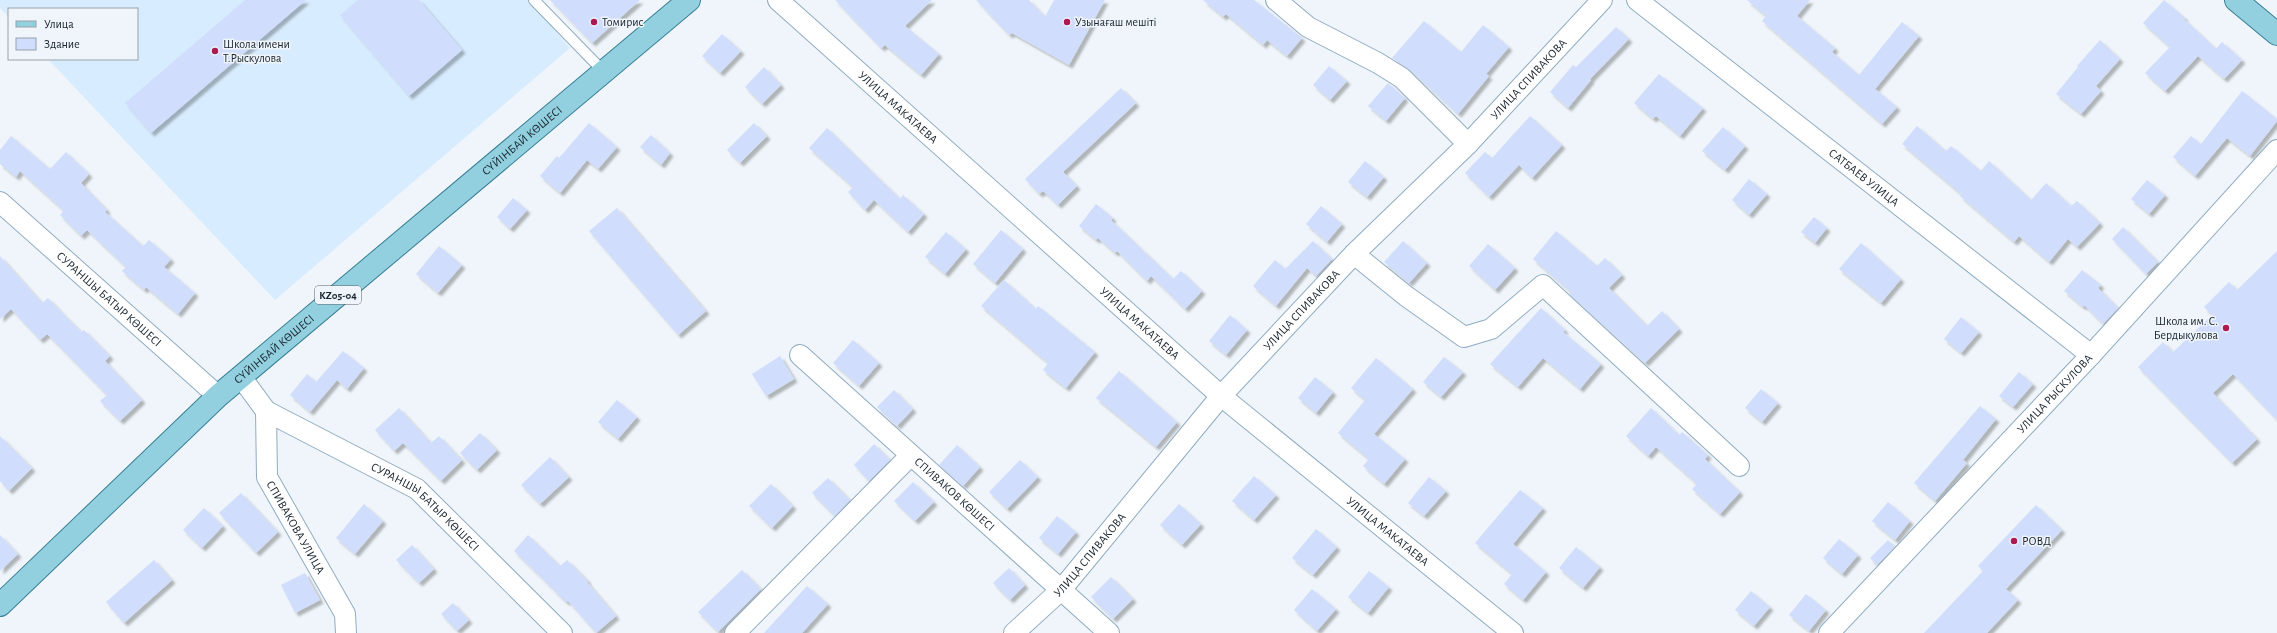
<svg xmlns="http://www.w3.org/2000/svg" width="2277" height="633" viewBox="0 0 2277 633" font-family="'Alegreya Sans',sans-serif">
  <defs>
    <filter id="shadow"><feDropShadow dx="3.5" dy="3.5" stdDeviation="1" flood-color="#0004"/></filter>
  </defs>
  <rect width="100%" height="100%" fill="#eff5fa"/>
  <!-- built -->
  <polygon fill="#d7ecfe" points="0,0 528,0 570,48 275,300 48,59 137,59 137,9 9,9 9,18 0,8"/>
  <!-- building -->
  <g fill="#d0ddfc" filter="url(#shadow)">
    <polygon points="245,0 306,0 151,133 125,103"/>
    <polygon points="358,0 419,0 462,50 409,96 340,15"/>
    <polygon points="550,0 640,0 592,43"/>
    <polygon points="835,0 932,0 905,26 939,54 921,75 885,45 881,48"/>
    <polygon points="976,0 1029,0 1045,17 1054,0 1105,0 1069,65 1012,33 1009,35"/>
    <polygon points="1203,0 1254,0 1302,38 1287,56 1267,40 1263,45 1226,14 1223,17"/>
    <polygon points="1747,0 1810,0 1797,16 1835,48 1832,52 1859,75 1902,22 1919,36 1875,89 1897,107 1882,124 1762,21 1766,16"/>
    <polygon points="2164,0 2185,18 2184,19 2216,49 2222,42 2242,60 2224,79 2198,56 2165,91 2145,73 2170,47 2143,23"/>
    <polygon points="1424,21 1461,52 1483,25 1509,47 1486,74 1489,76 1458,114 1410,70 1392,58"/>
    <polygon points="1616,27 1629,39 1590,79 1591,80 1568,108 1550,92 1573,65 1576,67"/>
    <polygon points="722,34 741,51 720,73 702,56"/>
    <polygon points="2100,40 2120,59 2096,86 2101,91 2081,114 2056,94 2078,67 2077,66"/>
    <polygon points="1329,66 1347,81 1330,100 1313,85"/>
    <polygon points="764,67 781,85 762,104 745,87"/>
    <polygon points="1659,74 1703,108 1680,136 1656,116 1653,119 1634,103"/>
    <polygon points="1388,83 1405,98 1386,121 1368,106"/>
    <polygon points="1121,88 1136,103 1063,172 1077,186 1058,205 1043,191 1039,194 1025,179"/>
    <polygon points="2242,91 2277,119 2277,121 2250,156 2227,138 2195,176 2173,157 2191,136 2201,144"/>
    <polygon points="1530,116 1562,145 1532,178 1519,165 1489,197 1465,173 1485,152 1492,158"/>
    <polygon points="589,123 617,147 598,169 587,160 560,193 540,176 557,156 559,158"/>
    <polygon points="754,123 767,136 740,163 727,150"/>
    <polygon points="1917,126 1946,151 1951,146 1981,171 1989,161 2031,200 2046,183 2071,206 2077,201 2100,223 2077,247 2068,239 2049,262 2019,236 2014,242 1960,196 1961,194 1902,144"/>
    <polygon points="1723,127 1745,146 1725,170 1702,151"/>
    <polygon points="827,128 900,199 903,195 924,214 908,232 874,200 865,210 848,192 853,187 809,148"/>
    <polygon points="651,135 670,153 661,165 640,147"/>
    <polygon points="11,136 50,169 66,152 89,174 81,183 107,210 105,212 143,246 149,240 171,259 164,267 195,293 178,314 146,287 144,290 122,271 126,267 87,230 81,236 60,215 64,211 20,171 16,177 0,164 0,150"/>
    <polygon points="1365,161 1384,177 1367,197 1348,182"/>
    <polygon points="1749,179 1767,194 1749,215 1732,200"/>
    <polygon points="2147,180 2165,195 2149,214 2131,199"/>
    <polygon points="513,198 527,210 510,229 497,217"/>
    <polygon points="1096,204 1113,218 1111,220 1173,279 1181,271 1202,291 1185,309 1151,276 1147,281 1117,251 1115,253 1098,238 1096,240 1079,226"/>
    <polygon points="1321,206 1342,224 1327,242 1306,224"/>
    <polygon points="617,208 706,311 678,335 589,231"/>
    <polygon points="1814,217 1827,228 1815,243 1801,232"/>
    <polygon points="2123,227 2158,262 2146,274 2112,239"/>
    <polygon points="1001,230 1023,249 995,283 973,264"/>
    <polygon points="1556,231 1597,266 1605,258 1622,275 1609,288 1647,326 1662,311 1679,329 1645,363 1569,294 1571,292 1533,259"/>
    <polygon points="946,232 966,249 945,274 925,257"/>
    <polygon points="1313,241 1332,259 1316,276 1307,268 1276,306 1253,286 1275,260 1285,269"/>
    <polygon points="1403,241 1427,263 1409,283 1384,262"/>
    <polygon points="1861,243 1901,279 1881,303 1839,269"/>
    <polygon points="1488,244 1515,268 1495,290 1469,266"/>
    <polygon points="439,246 462,265 438,293 416,274"/>
    <polygon points="2277,251 2277,420 2233,374 2213,393 2257,439 2232,463 2138,367 2163,342 2173,352 2212,315 2204,307 2229,282 2237,290"/>
    <polygon points="0,256 42,303 48,298 81,332 84,330 110,356 105,361 142,400 120,421 100,401 107,395 47,334 40,340 11,309 0,319"/>
    <polygon points="2082,270 2101,285 2098,288 2118,308 2103,324 2084,305 2083,307 2064,291"/>
    <polygon points="1004,280 1036,309 1038,306 1095,352 1066,388 1043,370 1048,363 981,306"/>
    <polygon points="1541,308 1565,330 1563,332 1601,364 1580,389 1543,358 1518,387 1490,364"/>
    <polygon points="1230,315 1247,330 1226,355 1209,341"/>
    <polygon points="1961,317 1979,332 1961,353 1944,339"/>
    <polygon points="853,340 879,363 859,386 833,363"/>
    <polygon points="343,351 364,368 347,389 337,380 310,412 290,395 307,374 316,382"/>
    <polygon points="780,356 794,379 766,396 752,374"/>
    <polygon points="1444,357 1463,372 1441,397 1423,382"/>
    <polygon points="1376,358 1413,389 1374,434 1405,459 1384,484 1363,466 1369,459 1338,433 1365,400 1351,388"/>
    <polygon points="1119,371 1177,422 1156,447 1096,398"/>
    <polygon points="2019,372 2033,384 2013,407 1999,396"/>
    <polygon points="1315,377 1333,392 1316,413 1298,398"/>
    <polygon points="1761,389 1778,403 1762,422 1745,408"/>
    <polygon points="894,390 913,409 897,426 877,407"/>
    <polygon points="617,400 637,417 618,439 598,422"/>
    <polygon points="1980,406 1996,419 1963,460 1967,463 1935,501 1914,483"/>
    <polygon points="399,408 431,443 439,436 462,460 441,481 403,443 394,451 375,430"/>
    <polygon points="1651,408 1679,435 1682,432 1708,455 1705,459 1740,492 1720,514 1692,489 1697,484 1656,447 1648,456 1626,436"/>
    <polygon points="480,433 497,450 477,470 460,453"/>
    <polygon points="0,436 32,468 9,491 0,481"/>
    <polygon points="874,444 890,460 869,481 854,465"/>
    <polygon points="957,445 980,467 963,486 939,465"/>
    <polygon points="550,457 569,477 540,504 521,485"/>
    <polygon points="1020,460 1038,477 1007,509 989,492"/>
    <polygon points="1254,476 1276,495 1254,520 1232,501"/>
    <polygon points="1429,477 1446,491 1424,516 1408,503"/>
    <polygon points="828,478 850,500 835,516 812,493"/>
    <polygon points="913,482 934,502 915,521 894,501"/>
    <polygon points="771,484 793,506 772,528 749,506"/>
    <polygon points="1520,490 1543,508 1513,544 1546,572 1523,600 1504,584 1512,574 1475,543"/>
    <polygon points="241,493 278,532 256,553 219,513"/>
    <polygon points="1888,502 1910,521 1895,540 1872,521"/>
    <polygon points="364,504 383,521 355,554 336,538"/>
    <polygon points="1179,504 1201,524 1182,545 1160,525"/>
    <polygon points="2036,505 2062,530 2006,589 2018,600 1987,633 1924,633 1983,571 1978,566"/>
    <polygon points="204,508 223,526 202,548 183,530"/>
    <polygon points="1057,516 1076,532 1058,554 1039,538"/>
    <polygon points="1316,529 1337,547 1313,575 1292,558"/>
    <polygon points="0,535 18,554 0,571"/>
    <polygon points="528,535 560,566 567,560 588,581 587,582 616,616 596,633 568,601 566,602 514,551"/>
    <polygon points="1839,539 1858,555 1842,574 1823,558"/>
    <polygon points="1888,540 1895,547 1877,565 1870,558"/>
    <polygon points="412,545 434,569 419,583 396,560"/>
    <polygon points="1576,547 1600,567 1583,588 1559,568"/>
    <polygon points="154,560 172,580 124,623 106,602"/>
    <polygon points="1009,568 1025,585 1010,600 993,583"/>
    <polygon points="742,570 761,589 718,632 698,612"/>
    <polygon points="1369,571 1389,587 1368,613 1348,597"/>
    <polygon points="305,573 320,600 295,613 281,585"/>
    <polygon points="1111,577 1133,599 1113,619 1091,597"/>
    <polygon points="807,586 828,604 802,633 764,633"/>
    <polygon points="1312,589 1336,609 1317,631 1294,610"/>
    <polygon points="1751,591 1770,607 1754,626 1735,610"/>
    <polygon points="1806,594 1826,610 1809,631 1789,615"/>
    <polygon points="453,603 469,620 457,631 441,614"/>
  </g>
  <g fill="none" stroke-linecap="round" stroke-linejoin="round">
    <defs>
      <polyline id="lane" points="534,0 604,72"/>
      <g id="street">
        <path id="s1" d="M778 0 1221 396 1513 633"/>
        <polyline points="1276,0 1308,27 1378,63 1402,78 1468,144"/>
        <path id="s2" d="M1637 0 2091 355"/>
        <path id="s3" d="M0 202 218 396"/>
        <polyline points="1354,254 1406,296 1464,337 1491,329 1543,285 1739,466"/>
        <path id="s4" d="M800 355 1109 633"/>
        <path id="s5" d="M241 377 266 411 267 477 345 614 346 633"/>
        <path id="s6" d="M266 411 417 489 562 633"/>
        <polyline points="735,633 911,455"/>
        <path id="s7" d="M1014 633 1061 590 1221 396 1354 254 1468 144 1602 0"/>
        <path id="s8" d="M1829 633 2091 355 2277 150"/>
      </g>
      <g id="primary">
        <polyline points="2236,0 2277,34"/>
        <path id="s9" d="M0 605 218 396 689 0"/>
      </g>
    </defs>
    <!-- lane casing -->
    <use href="#lane" stroke="#90acc2" stroke-width="12"/>
    <!-- street casing -->
    <use href="#street" stroke="#90acc2" stroke-width="22"/>
    <!-- primary casing -->
    <use href="#primary" stroke="#387f94" stroke-width="24"/>
    <!-- lane -->
    <use href="#lane" stroke="#fff" stroke-width="10"/>
    <!-- street -->
    <use href="#street" stroke="#fff" stroke-width="20"/>
    <!-- primary -->
    <use href="#primary" stroke="#92d0e0" stroke-width="22"/>
  </g>
  <!-- markers -->
  <g fill="#ac1a51" stroke="#eff5fa" stroke-width="1.5">
    <circle cx="594" cy="22" r="4"/>
    <circle cx="1067" cy="22" r="4"/>
    <circle cx="215" cy="51" r="4"/>
    <circle cx="2226" cy="328" r="4"/>
    <circle cx="2014" cy="541" r="4"/>
  </g>
  <g text-anchor="middle" stroke-width="3" stroke-linejoin="round" paint-order="stroke">
    <!-- shield labels -->
    <rect fill="#eff5fa" stroke="#58626a" stroke-width="1" x="315" y="286" width="46" height="18" rx="3"/>
    <g font-size="11" font-weight="bold" fill="#18232c">
      <text x="338" y="299">KZ05-04</text>
    </g>
    <!-- poi labels -->
    <g font-size="12" fill="#18232c" stroke="#eff5fa" text-anchor="start">
      <text x="602" y="26">Томирис</text>
      <text x="1075" y="26">Узынағаш мешіті</text>
      <text x="223" y="48">Школа имени<tspan x="223" dy="14">Т.Рыскулова</tspan></text>
      <text x="2218" y="325" text-anchor="end">Школа им. С.<tspan x="2218" dy="14">Бердыкулова</tspan></text>
      <text x="2022" y="545">РОВД</text>
    </g>
    <!-- street labels -->
    <g font-size="12" fill="#18232c" stroke="#eff5fa">
      <text dy="4" stroke="none"><textPath href="#s7" startOffset="757">УЛИЦА СПИВАКОВА</textPath></text>
      <text dy="4" stroke="none"><textPath href="#s1" startOffset="161">УЛИЦА МАКАТАЕВА</textPath></text>
      <text dy="4" stroke="none"><textPath href="#s9" startOffset="699">СҮЙІНБАЙ КӨШЕСІ</textPath></text>
      <text dy="4" stroke="none"><textPath href="#s2" startOffset="288">САТБАЕВ УЛИЦА</textPath></text>
      <text dy="4" stroke="none"><textPath href="#s3" startOffset="146">СУРАНШЫ БАТЫР КӨШЕСІ</textPath></text>
      <text dy="4" stroke="none"><textPath href="#s7" startOffset="433">УЛИЦА СПИВАКОВА</textPath></text>
      <text dy="4" stroke="none"><textPath href="#s1" startOffset="485">УЛИЦА МАКАТАЕВА</textPath></text>
      <text dy="4" stroke="none"><textPath href="#s9" startOffset="375">СҮЙІНБАЙ КӨШЕСІ</textPath></text>
      <text dy="4" stroke="none"><textPath href="#s8" startOffset="329">УЛИЦА РЫСКУЛОВА</textPath></text>
      <text dy="4" stroke="none"><textPath href="#s4" startOffset="208">СПИВАКОВ КӨШЕСІ</textPath></text>
      <text dy="4" stroke="none"><textPath href="#s6" startOffset="187">СУРАНШЫ БАТЫР КӨШЕСІ</textPath></text>
      <text dy="4" stroke="none"><textPath href="#s5" startOffset="166">СПИВАКОВА УЛИЦА</textPath></text>
      <text dy="4" stroke="none"><textPath href="#s1" startOffset="809">УЛИЦА МАКАТАЕВА</textPath></text>
      <text dy="4" stroke="none"><textPath href="#s7" startOffset="109">УЛИЦА СПИВАКОВА</textPath></text>
    </g>
  </g>
  <!-- legend -->
  <rect x="8" y="8" width="130" height="52" fill="#eff5fa" stroke="#99a1a8"/>
  <rect x="16" y="21" width="20" height="6" fill="#92d0e0" stroke="#99a1a8"/>
  <text x="44" y="28" font-size="12" fill="#18232c">Улица</text>
  <rect x="16" y="38" width="20" height="12" fill="#d0ddfc" stroke="#99a1a8"/>
  <text x="44" y="48" font-size="12" fill="#18232c">Здание</text>
</svg>
